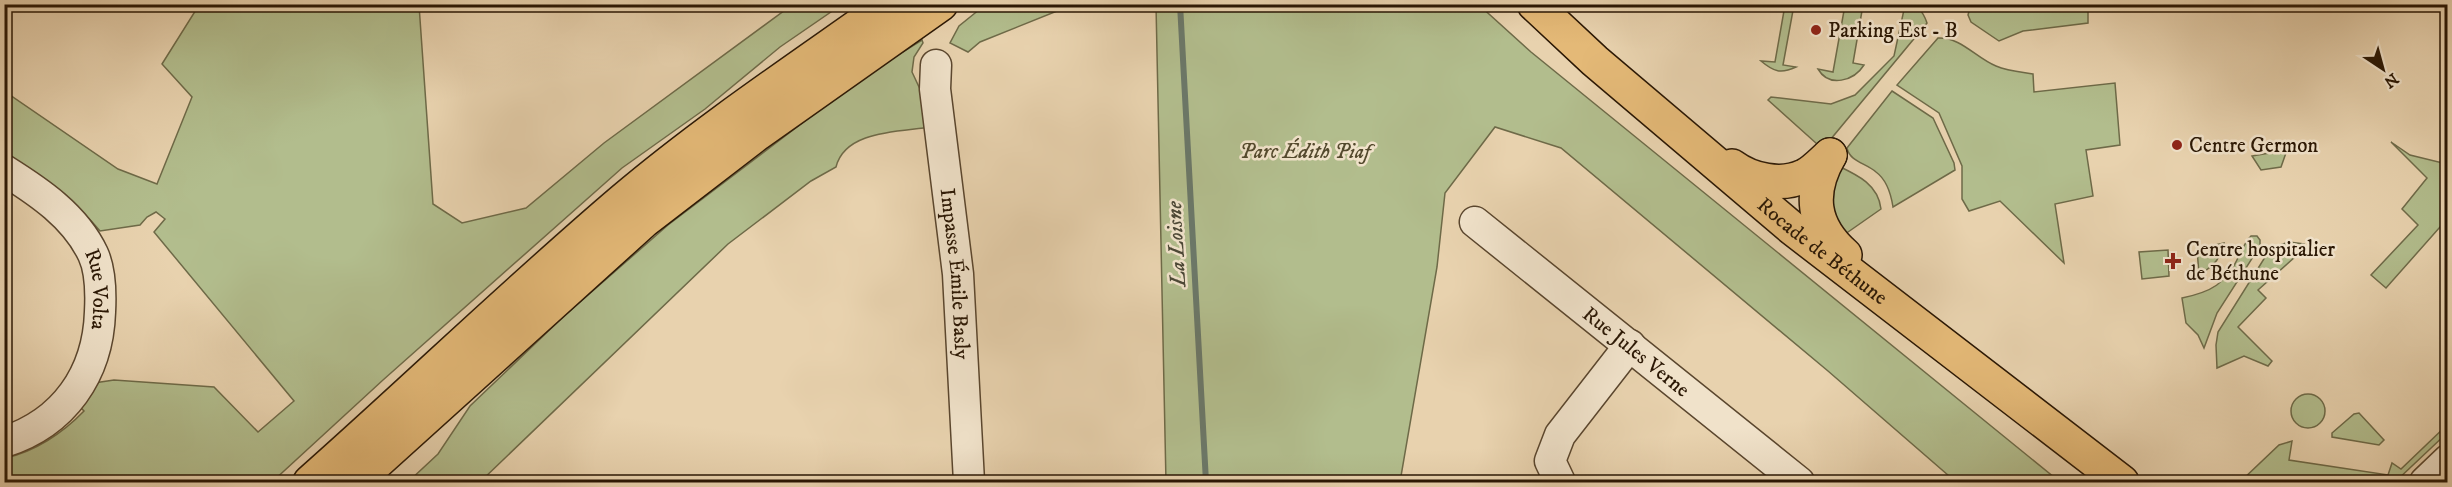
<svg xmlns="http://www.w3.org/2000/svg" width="2452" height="487" viewBox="0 0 2452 487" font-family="'IM FELL DW Pica',serif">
  <rect width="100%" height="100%" fill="#e8d2ae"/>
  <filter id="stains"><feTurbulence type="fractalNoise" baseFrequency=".00333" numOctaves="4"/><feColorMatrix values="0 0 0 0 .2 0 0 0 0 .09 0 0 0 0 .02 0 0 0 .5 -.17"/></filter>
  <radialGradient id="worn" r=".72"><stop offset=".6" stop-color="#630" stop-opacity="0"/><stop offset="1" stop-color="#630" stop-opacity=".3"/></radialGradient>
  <!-- green -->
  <g fill="#b2bd8d" stroke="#6e6a48" stroke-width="1.5">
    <polygon points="1971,4 2088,5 2088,23 2023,31 1999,41 1971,22 1968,15"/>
    <path d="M199 5H419L433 204 462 223 526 208 604 143 792 5H841L780 47 705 109 622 168 383 380 272 482H5V458C34 452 63 433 84 411L78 405 94 383 114 380 214 387 258 432 294 401 154 232 165 219 156 212 147 217 140 225 100 231C72 197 40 179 5 155L4 91 118 169 157 184 192 97 162 64Z"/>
    <polygon points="985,5 985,4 1072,5 980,42 968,52 950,43 959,26"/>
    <polygon points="1156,5 1479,5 1531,52 2060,482 1956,482 1828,371 1561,148 1495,127 1445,193 1437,267 1400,482 1166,482"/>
    <path d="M1785 5H1794L1783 65 1796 67C1781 74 1774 72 1761 61L1775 62Z"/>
    <path d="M1845 5H1863L1853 63 1864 65C1854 81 1829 88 1818 69L1833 72Z"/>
    <path d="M1905 5C1918 5 1923 11 1927 23L1830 140 1817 144 1768 100 1771 97 1831 104 1855 95 1894 56Z"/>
    <path d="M1938 38C1961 37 1976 58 1996 66 2008 71 2021 72 2033 74L2034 92 2115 83 2120 145 2086 150 2093 196 2055 204 2064 263 2000 201 1969 211 1962 199V166L1939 113 1897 85Z"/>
    <path d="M922 40 923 43 914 57 912 72 920 89 929 101 931 127C900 132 845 130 836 167L811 181 728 244 480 482H408L438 454 470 406 564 316 668 225 864 76Z"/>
    <path d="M1892 91 1933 118 1954 163 1955 170 1893 207C1891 194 1887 180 1876 172 1866 163 1850 162 1847 148Z"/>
    <polygon points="2391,142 2410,155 2447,164 2448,218 2386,288 2371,275 2418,225 2402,209 2427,178"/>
    <polygon points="2287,150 2281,167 2261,170 2252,156"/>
    <path d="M1834 164C1855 174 1878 183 1881 209L1838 239 1832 229Z"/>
    <path d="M2251 236H2257L2260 240V246L2217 313 2204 348 2198 335 2186 323 2182 298C2211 292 2226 284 2239 256 2243 248 2245 242 2251 236Z"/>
    <polygon points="2289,242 2304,244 2305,248 2258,290 2266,298 2238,327 2272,361 2268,366 2244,356 2217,368 2216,345 2218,332 2267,254 2277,246"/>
    <path d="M2224 243C2221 258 2213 268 2199 274L2197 249Z"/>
    <polygon points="2168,250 2169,276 2142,279 2139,252"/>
    <circle cx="2308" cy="411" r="17"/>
    <polygon points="2359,413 2384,440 2379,445 2332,437 2332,433 2354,414"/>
    <polygon points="2447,425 2447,433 2395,482 2240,482 2279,445 2292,441 2289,460 2388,475 2392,463 2401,469"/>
  </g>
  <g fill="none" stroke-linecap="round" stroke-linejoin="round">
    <!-- stream -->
    <polyline stroke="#6b7869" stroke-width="6" points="1180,4 1206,482"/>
    <defs>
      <g id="minor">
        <path id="s1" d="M936 65 935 89 958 274 969 482"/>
        <path id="s2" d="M4 170C39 192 75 216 93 254 101 271 101 293 100 312 98 374 64 423 4 442"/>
        <path id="s3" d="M1475 222 1799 482"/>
        <polyline points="1560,482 1550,461 1560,435 1630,345"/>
        <polyline points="2425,482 2448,460"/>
      </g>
      <g id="major">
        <path id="s4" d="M1534 4 1595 61 1793 229 2122 482"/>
        <path d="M1830 155C1808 193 1812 226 1845 255"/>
        <path d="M1732 166C1751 180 1781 187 1804 176 1813 172 1822 162 1830 155"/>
      </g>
      <g id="highway">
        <path d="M310 482C415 389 516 291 623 200 707 129 799 68 889 4"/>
        <polyline points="355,482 644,221 757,134 941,4"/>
      </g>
    </defs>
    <!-- minor casing -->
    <use href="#minor" stroke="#5a462e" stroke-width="33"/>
    <!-- major casing -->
    <use href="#major" stroke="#2a1704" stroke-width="36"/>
    <!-- highway casing -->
    <use href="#highway" stroke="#2a1704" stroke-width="36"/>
    <!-- minor -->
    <use href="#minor" stroke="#f0e2ca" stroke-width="30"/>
    <!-- major -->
    <use href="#major" stroke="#e4b977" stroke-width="33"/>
    <!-- highway -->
    <use href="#highway" stroke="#e4b977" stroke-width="33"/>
  </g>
  <!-- markers -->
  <g fill="#8f2418" stroke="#f0e2ca" stroke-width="2">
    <circle cx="1816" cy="30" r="6"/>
    <circle cx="2177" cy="145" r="6"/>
    <path d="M2170 252h6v6h6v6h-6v6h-6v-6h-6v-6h6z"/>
  </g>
  <g text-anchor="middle" stroke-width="5" stroke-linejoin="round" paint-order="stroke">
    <!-- poi labels -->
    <g font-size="21" fill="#2a1704" stroke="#f0e2ca" text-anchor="start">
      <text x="1828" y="37">Parking Est - B</text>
      <text x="2189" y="152">Centre Germon</text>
      <text x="2186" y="256">Centre hospitalier<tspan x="2186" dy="24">de Béthune</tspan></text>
    </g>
    <!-- park labels -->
    <g font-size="21" font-style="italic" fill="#53492d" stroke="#f0e2ca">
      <text x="1305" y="158">Parc Édith Piaf</text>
    </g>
    <!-- street labels -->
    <g font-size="21" fill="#2a1704" stroke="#f0e2ca">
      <text dy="7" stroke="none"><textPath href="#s4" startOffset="380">Rocade de Béthune</textPath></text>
      <text dy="7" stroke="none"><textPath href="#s1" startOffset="210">Impasse Émile Basly</textPath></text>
      <text dy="7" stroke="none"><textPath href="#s2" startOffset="160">Rue Volta</textPath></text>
      <text dy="7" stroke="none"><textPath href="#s3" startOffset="207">Rue Jules Verne</textPath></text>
    </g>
    <!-- water labels -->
    <g font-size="22" font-style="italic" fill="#4b4736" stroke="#f0e2ca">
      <text transform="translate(1175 244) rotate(-93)" y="8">La Loisne</text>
    </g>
  </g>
  <!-- margin -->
  <rect width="2452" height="487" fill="none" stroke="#e8d2ae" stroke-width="24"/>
  <rect x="6" y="6" width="2440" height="475" fill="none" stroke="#2a1704" stroke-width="3"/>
  <rect x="12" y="12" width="2428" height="463" fill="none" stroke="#2a1704" stroke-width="1.5"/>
  <!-- north arrow -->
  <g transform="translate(2383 69) rotate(144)" stroke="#f0e2ca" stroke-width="4.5" paint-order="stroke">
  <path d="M0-4.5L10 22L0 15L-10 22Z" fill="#2a1704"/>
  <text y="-9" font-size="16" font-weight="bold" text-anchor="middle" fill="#2a1704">N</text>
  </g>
  <rect width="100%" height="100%" filter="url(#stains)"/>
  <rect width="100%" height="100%" fill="url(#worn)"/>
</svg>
